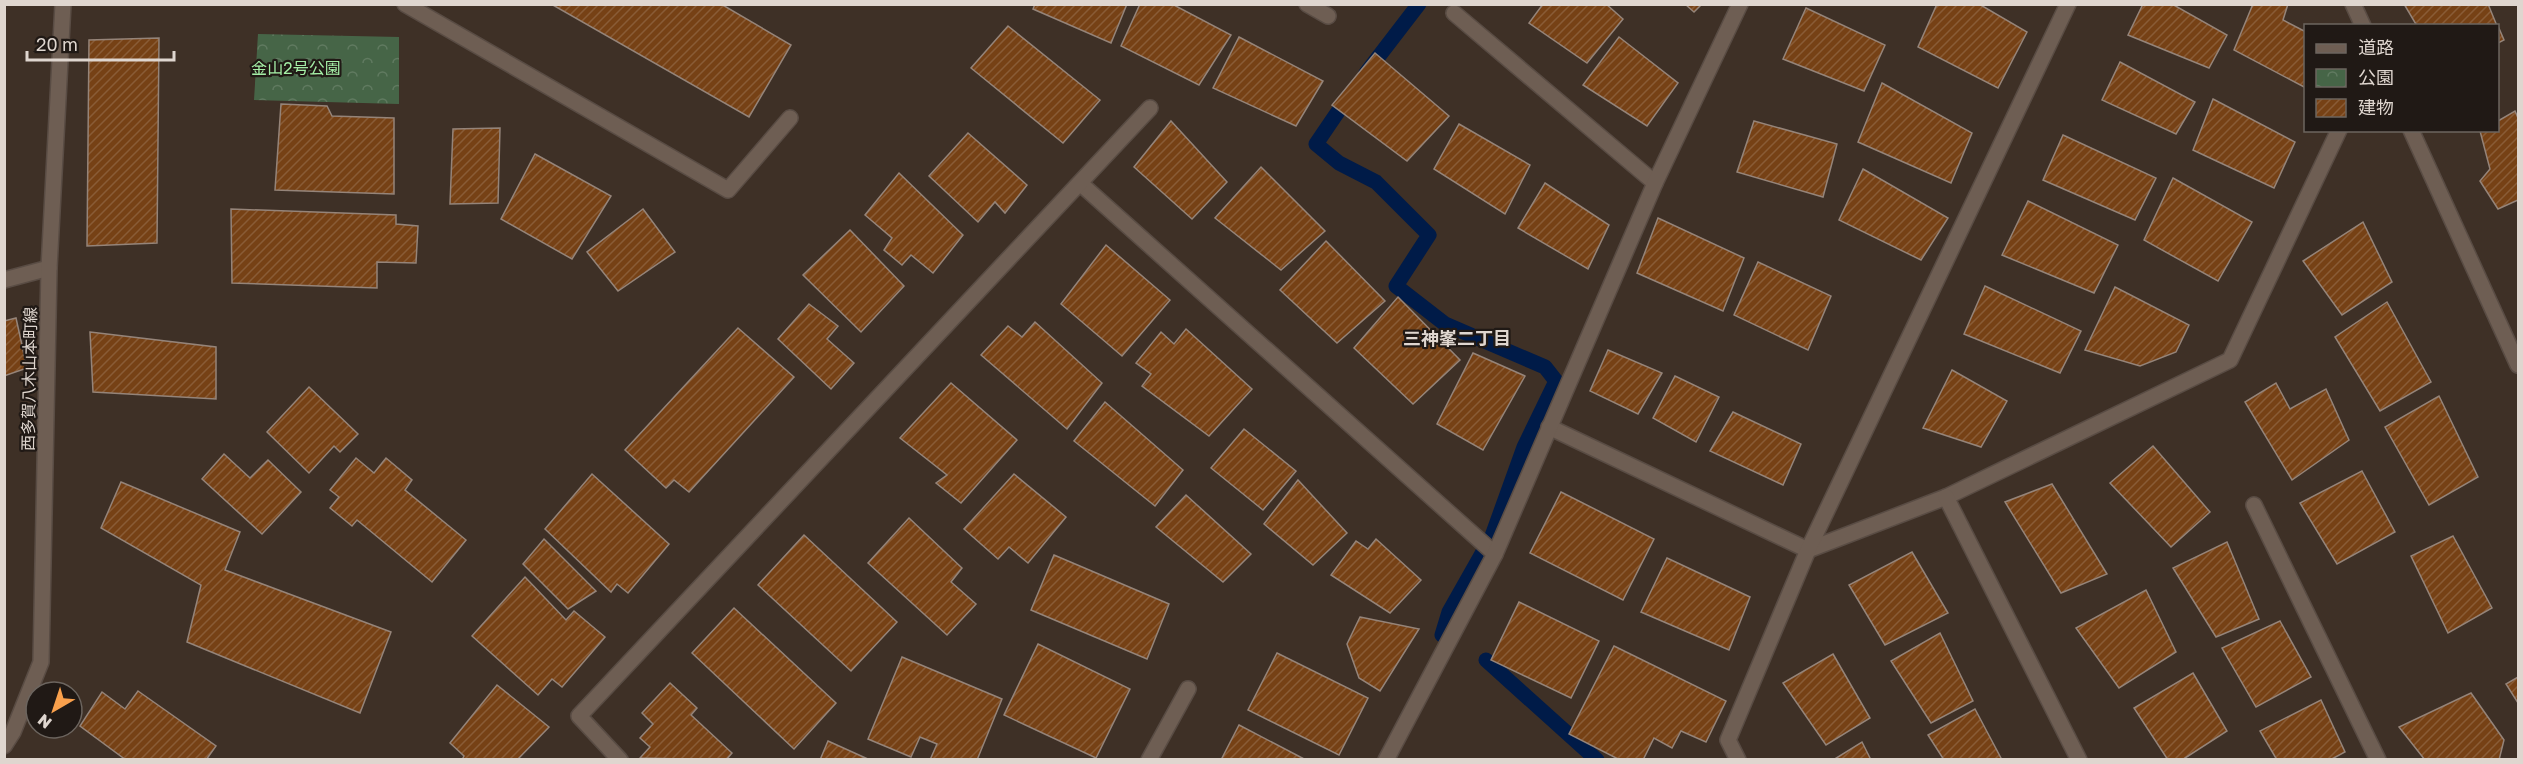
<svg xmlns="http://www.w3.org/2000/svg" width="2523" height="764" viewBox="0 0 2523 764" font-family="'Golos Text','Noto Sans JP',sans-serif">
  <defs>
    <pattern id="park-crowns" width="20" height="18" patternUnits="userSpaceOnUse" patternTransform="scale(1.5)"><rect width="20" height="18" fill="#466547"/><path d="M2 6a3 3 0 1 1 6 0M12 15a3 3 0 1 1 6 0" fill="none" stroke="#607a60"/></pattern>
    <pattern id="building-hatch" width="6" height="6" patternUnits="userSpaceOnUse" patternTransform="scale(1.5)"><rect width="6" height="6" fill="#764115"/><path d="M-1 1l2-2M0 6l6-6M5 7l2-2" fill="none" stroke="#895c36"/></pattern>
  </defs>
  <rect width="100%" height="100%" fill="#3e3026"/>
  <!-- park -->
  <polygon fill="url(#park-crowns)" points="258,34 399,37 399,104 254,100"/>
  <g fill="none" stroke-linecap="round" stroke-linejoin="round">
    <!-- stream -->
    <g stroke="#001b48" stroke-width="15">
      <polyline points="1366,73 1419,4"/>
      <polyline points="1350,94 1316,144 1339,163 1376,182 1429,235 1396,286 1445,324 1545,367 1556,381 1524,447 1492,536 1449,612 1442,635"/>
      <polyline points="1486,660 1597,760"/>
    </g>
  </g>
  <!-- building -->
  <g fill="url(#building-hatch)" stroke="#958479" stroke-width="1.5">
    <polygon points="551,4 721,4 791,45 749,117"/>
    <polygon points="1035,4 1127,4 1111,43 1033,9"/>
    <polygon points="1140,4 1172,4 1231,35 1199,85 1121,46"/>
    <polygon points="1543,4 1606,4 1623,19 1587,63 1529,23"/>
    <polygon points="1685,4 1702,4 1694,12"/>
    <polygon points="1937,4 1979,4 2027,32 1998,88 1918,47"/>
    <polygon points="2143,4 2172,4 2227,35 2209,68 2128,35"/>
    <polygon points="2253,4 2288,4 2283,20 2306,32 2306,88 2234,50"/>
    <polygon points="2404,4 2488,4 2497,26 2417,26"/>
    <polygon points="1806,8 1885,45 1864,91 1783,59"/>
    <polygon points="1008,26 1100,100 1063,143 971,68"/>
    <polygon points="2498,26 2504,40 2498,43"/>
    <polygon points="1239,37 1323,81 1296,126 1213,88"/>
    <polygon points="1619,37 1678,83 1647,126 1583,85"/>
    <polygon points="159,38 157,243 87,246 89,40"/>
    <polygon points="1375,53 1449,116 1407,161 1332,105"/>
    <polygon points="2120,62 2195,102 2176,134 2102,100"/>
    <polygon points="1882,83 1972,133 1951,183 1858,142"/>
    <polygon points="2213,99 2295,142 2274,188 2193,150"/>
    <polygon points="281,104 327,106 332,116 394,118 394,194 275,190"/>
    <polygon points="2515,111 2518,118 2518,200 2498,209 2480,181 2490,169 2480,131 2498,130 2498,121"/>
    <polygon points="1171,121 1227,182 1192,219 1134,167"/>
    <polygon points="1754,121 1837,144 1823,197 1737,172"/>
    <polygon points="1459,124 1530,165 1505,214 1434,169"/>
    <polygon points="500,128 498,203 450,204 453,129"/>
    <polygon points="968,133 1027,185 1005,213 995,202 978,222 929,176"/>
    <polygon points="2063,135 2156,178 2135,220 2043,180"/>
    <polygon points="535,154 611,196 572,259 501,219"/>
    <polygon points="1261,167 1325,231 1281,270 1215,218"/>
    <polygon points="1863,169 1948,218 1921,260 1839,220"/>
    <polygon points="899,173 963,235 933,273 911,255 902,265 884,250 892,238 865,215"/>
    <polygon points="2173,178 2252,222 2218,281 2144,240"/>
    <polygon points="1545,183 1609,225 1588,269 1518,228"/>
    <polygon points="2028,201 2118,245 2094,293 2002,255"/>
    <polygon points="231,209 396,215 396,224 418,226 416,263 377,262 377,288 232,283"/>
    <polygon points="643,209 675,252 618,291 587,252"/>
    <polygon points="1658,218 1744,258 1723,311 1637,273"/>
    <polygon points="2363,222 2392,282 2342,315 2303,261"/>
    <polygon points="850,230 904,286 861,332 803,275"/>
    <polygon points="1326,241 1385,301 1337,343 1280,290"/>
    <polygon points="1106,245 1170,300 1122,356 1061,304"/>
    <polygon points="1758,262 1831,296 1808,350 1734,315"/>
    <polygon points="1985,286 2081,331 2060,373 1964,334"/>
    <polygon points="2115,287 2189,325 2176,352 2140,366 2085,350"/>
    <polygon points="1398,297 1460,360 1413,404 1354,348"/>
    <polygon points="2387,302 2431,382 2380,411 2335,337"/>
    <polygon points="809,304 838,326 827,339 854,363 831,389 778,339"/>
    <polygon points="16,318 27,368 4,376 4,321"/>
    <polygon points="1035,322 1102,383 1067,429 981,355 1008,326 1022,337"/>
    <polygon points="738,328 794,377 689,492 674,480 666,488 625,450"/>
    <polygon points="1186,329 1252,389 1209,436 1142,386 1151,374 1136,363 1161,332 1174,344"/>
    <polygon points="90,332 216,347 216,399 93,392"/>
    <polygon points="1608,350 1662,373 1638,414 1590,391"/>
    <polygon points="1473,353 1525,376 1483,450 1437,424"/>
    <polygon points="1952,370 2007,401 1981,447 1923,428"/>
    <polygon points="1675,376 1719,397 1696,442 1653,418"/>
    <polygon points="951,383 1017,440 961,503 936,483 947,475 900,438"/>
    <polygon points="2276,383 2290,409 2326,389 2349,440 2292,480 2245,402"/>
    <polygon points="309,387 358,434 340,452 334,446 309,473 267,432"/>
    <polygon points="2439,396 2478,477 2429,505 2385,427"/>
    <polygon points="1105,402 1183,470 1155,506 1074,441"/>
    <polygon points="1733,412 1801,444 1783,485 1710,451"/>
    <polygon points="1244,429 1296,471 1263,510 1211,468"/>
    <polygon points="2153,446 2210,512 2171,547 2110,483"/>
    <polygon points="224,454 250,478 268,460 301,492 262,534 202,479"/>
    <polygon points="356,458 374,473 386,458 412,480 405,490 466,540 432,582 357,520 352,526 330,508 339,497 330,490"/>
    <polygon points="2362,471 2395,532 2337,564 2300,503"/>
    <polygon points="592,474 669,544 628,593 617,584 611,592 545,529"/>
    <polygon points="1014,474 1066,517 1028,563 1009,547 998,559 964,529"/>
    <polygon points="1298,480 1347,533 1313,565 1264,524"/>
    <polygon points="121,482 240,532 225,570 391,632 360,713 187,642 201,585 101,528"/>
    <polygon points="2052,484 2107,574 2061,593 2005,502"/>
    <polygon points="1561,492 1654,539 1623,600 1530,553"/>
    <polygon points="1186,495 1251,554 1223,582 1156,527"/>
    <polygon points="909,518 962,568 951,582 976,604 947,635 868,563"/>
    <polygon points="804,535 897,622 851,671 758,585"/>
    <polygon points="2453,536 2492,608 2448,633 2411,556"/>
    <polygon points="544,539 596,591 568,609 523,564"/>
    <polygon points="1376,539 1421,580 1390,613 1331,575 1356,541 1368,549"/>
    <polygon points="2227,542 2259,619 2216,637 2173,568"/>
    <polygon points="1912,552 1948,613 1885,645 1849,585"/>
    <polygon points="1054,555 1169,604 1147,659 1031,610"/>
    <polygon points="1667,558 1750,597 1729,650 1641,612"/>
    <polygon points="525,577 566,620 574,611 605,637 562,687 552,679 538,695 472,636"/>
    <polygon points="2146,590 2176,652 2119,688 2076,628"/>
    <polygon points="1519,602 1599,641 1571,698 1491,660"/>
    <polygon points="734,608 836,703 794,749 692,653"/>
    <polygon points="1360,617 1419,629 1380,691 1359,678 1347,644"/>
    <polygon points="2280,621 2311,677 2256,707 2222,648"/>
    <polygon points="1940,633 1973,701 1931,723 1891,661"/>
    <polygon points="1038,644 1130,689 1096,758 1004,715"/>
    <polygon points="1614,646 1726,701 1706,742 1681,731 1672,748 1654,738 1643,760 1620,760 1569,734"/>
    <polygon points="1277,653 1368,698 1339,755 1248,710"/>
    <polygon points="1833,654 1870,718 1826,745 1783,683"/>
    <polygon points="902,657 1002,699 977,760 930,760 937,744 920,737 911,757 868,739"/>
    <polygon points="2193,673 2227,731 2182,760 2168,760 2134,708"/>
    <polygon points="2518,677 2518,703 2506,684"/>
    <polygon points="670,683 697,708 691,715 732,753 726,760 640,758 650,747 640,738 653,724 642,713"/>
    <polygon points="497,685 549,727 517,760 462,760 464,756 450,743"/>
    <polygon points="138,691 216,746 206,760 126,760 80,726 102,692 125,709"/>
    <polygon points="2471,693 2504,740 2499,760 2425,760 2399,727"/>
    <polygon points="2321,700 2345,752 2330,760 2277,760 2260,731"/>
    <polygon points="1975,709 2002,760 1944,760 1928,735"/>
    <polygon points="1239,725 1306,760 1221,760"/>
    <polygon points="828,741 870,760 820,760"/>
    <polygon points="1862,742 1871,760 1833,760"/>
  </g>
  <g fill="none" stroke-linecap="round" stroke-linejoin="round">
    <defs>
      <g id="minor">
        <polyline points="405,4 728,190 790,118"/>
        <polyline points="1307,4 1328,16"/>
        <polyline points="2353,4 2363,26"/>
        <polyline points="1454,13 1655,183"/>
        <polyline points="2411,130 2518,365"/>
        <polyline points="1081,184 1495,554"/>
        <polyline points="4,280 49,268"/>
        <polyline points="1549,427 1808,550 1946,497 2230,360 2339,130"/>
        <polyline points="1946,497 2079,760"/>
        <polyline points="2254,505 2378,760"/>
        <polyline points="4,746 13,732 41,662 49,268 63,4"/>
        <polyline points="620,760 579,716 1150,108"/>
        <polyline points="1149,760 1188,689"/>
        <polyline points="1386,760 1495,554 1655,183 1740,4"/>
        <polyline points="1738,760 1728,740 1808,550 2068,4"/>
      </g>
    </defs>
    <!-- minor casing -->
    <use href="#minor" stroke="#594c44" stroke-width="18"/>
    <!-- minor -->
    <use href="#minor" stroke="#6e5e53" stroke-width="15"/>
  </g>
  <g text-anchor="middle" stroke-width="4.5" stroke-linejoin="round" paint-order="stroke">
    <!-- park labels -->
    <g font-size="16" fill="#a4eea6" stroke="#201915">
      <text x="296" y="74">金山2号公園</text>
    </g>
    <!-- street labels -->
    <g font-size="16" fill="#dfd6cf" stroke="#201915">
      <text transform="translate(29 379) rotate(-89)" y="6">西多賀八木山本町線</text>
    </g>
    <!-- neighbourhood labels -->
    <g font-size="18" font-weight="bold" fill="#dfd6cf" stroke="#201915">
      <text x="1457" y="345">三神峯二丁目</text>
    </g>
  </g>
  <!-- border -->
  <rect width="2523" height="764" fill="none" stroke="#dfd6cf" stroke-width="12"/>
  <!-- legend -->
  <rect x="2304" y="24" width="195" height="108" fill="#201915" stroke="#6c655f" stroke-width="1.5"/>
  <rect x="2316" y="44" width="30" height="9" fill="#6e5e53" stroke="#6c655f" stroke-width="1.5"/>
  <text x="2358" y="54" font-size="18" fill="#dfd6cf">道路</text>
  <rect x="2316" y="69" width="30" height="18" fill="url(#park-crowns)" stroke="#6c655f" stroke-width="1.5"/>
  <text x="2358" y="84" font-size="18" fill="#dfd6cf">公園</text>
  <rect x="2316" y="99" width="30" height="18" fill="url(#building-hatch)" stroke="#6c655f" stroke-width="1.5"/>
  <text x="2358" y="114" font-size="18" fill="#dfd6cf">建物</text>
  <!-- north arrow -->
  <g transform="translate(54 710) rotate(219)"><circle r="28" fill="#201915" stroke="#6c655f" stroke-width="1.5"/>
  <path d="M0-4.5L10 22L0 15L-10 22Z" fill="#f9a04c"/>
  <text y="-9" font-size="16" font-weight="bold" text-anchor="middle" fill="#dfd6cf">N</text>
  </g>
  <!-- scale -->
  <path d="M27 51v9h147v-9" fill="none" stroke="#dfd6cf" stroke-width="3"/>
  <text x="36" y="51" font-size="18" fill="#dfd6cf" stroke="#201915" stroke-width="4.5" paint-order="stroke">20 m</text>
</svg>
